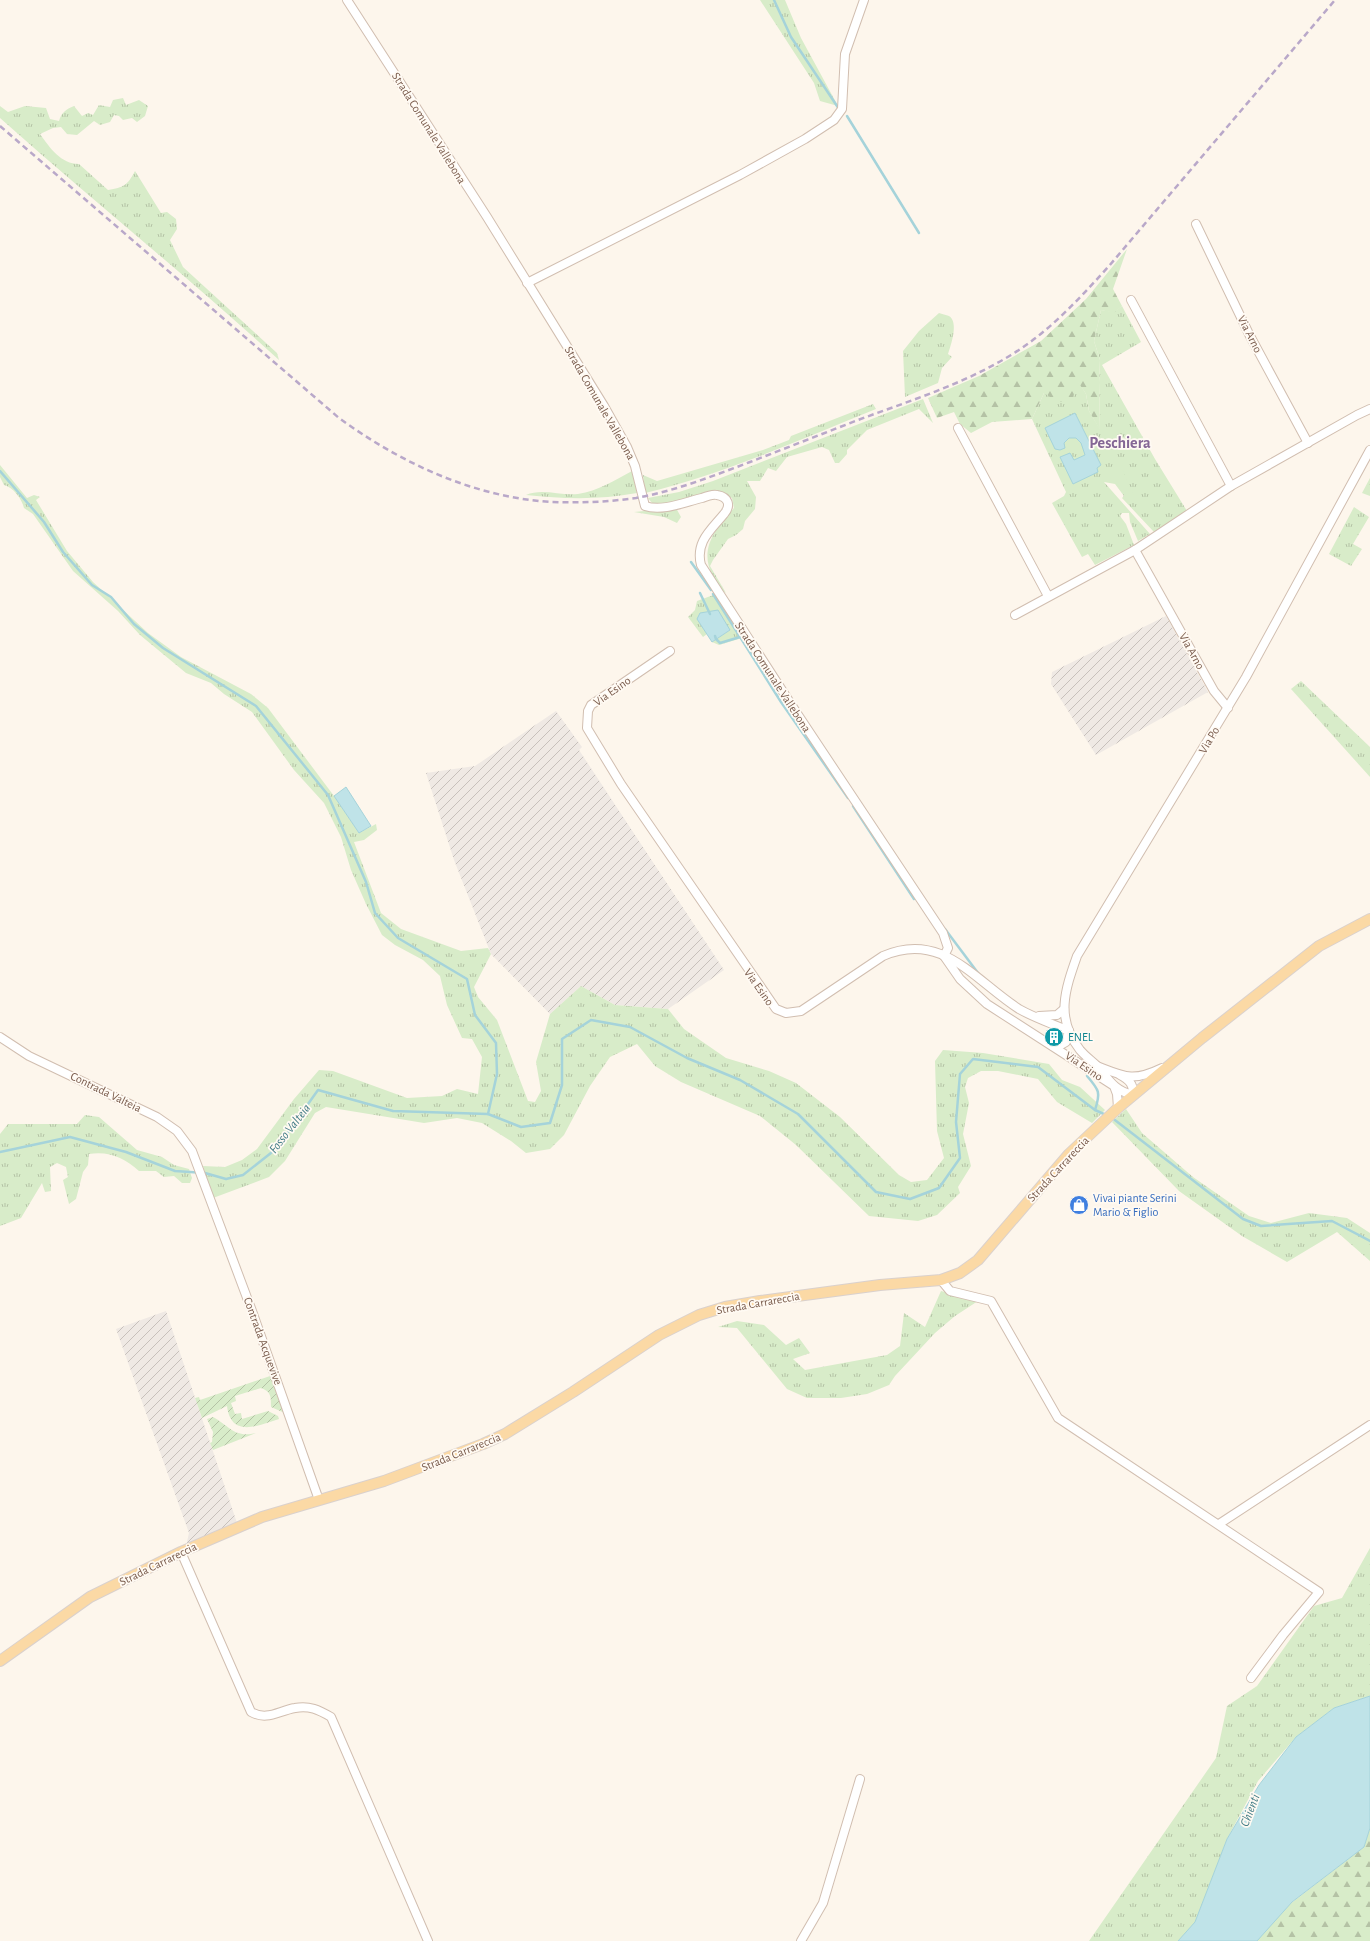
<svg xmlns="http://www.w3.org/2000/svg" width="1370" height="1941" viewBox="0 0 1370 1941" font-family="'Alegreya Sans',sans-serif">
  <defs>
    <pattern id="industrial-furrows" width="10" height="10" patternUnits="userSpaceOnUse"><rect width="10" height="10" fill="#efe9e4"/><path d="M-1 1l2-2M0 10L10 0M9 11l2-2" fill="none" stroke="#c7c0bb"/></pattern>
    <pattern id="grass-tufts" width="24" height="20" patternUnits="userSpaceOnUse"><rect width="24" height="20" fill="#d8ecc9"/><path d="M3 7l-1-3M5 7V3M7 7l1-3M15 17l-1-3M17 17v-4M19 17l1-3" fill="none" stroke="#b4c2a5"/></pattern>
    <pattern id="forest-firs" width="22" height="20" patternUnits="userSpaceOnUse"><rect width="22" height="20" fill="#d8ecc9"/><path d="M5 1l3.5 6h-7zM16 11l3.5 6h-7z" fill="#b4c2a5"/></pattern>
    <pattern id="garden-furrows" width="10" height="10" patternUnits="userSpaceOnUse"><rect width="10" height="10" fill="#d8ecc9"/><path d="M-1 1l2-2M0 10L10 0M9 11l2-2" fill="none" stroke="#b4c2a5"/></pattern>
  </defs>
  <rect width="100%" height="100%" fill="#fdf6ec"/>
  <!-- industrial -->
  <g fill="url(#industrial-furrows)">
    <polygon points="1166,616 1208,692 1096,755 1051,684 1052,672"/>
    <polygon points="556,711 582,747 579,750 724,970 668,1009 615,1005 581,986 550,1014 491,954 454,860 426,773 475,766"/>
    <polygon points="166,1311 237,1523 186,1546 189,1533 116,1329"/>
  </g>
  <!-- grass -->
  <g fill="url(#grass-tufts)">
    <polygon points="760,0 785,0 801,38 838,106 820,101 814,83"/>
    <path d="M123 98 126 105 139 100 148 106 145 116 137 122 132 118 123 120 119 116 114 115 110 122 100 125 94 121 77 135 67 134 61 127 53 128 40 134C50 148 61 164 79 164L108 190C124 187 127 186 135 171L161 213 167 212 176 219 177 229 170 240 183 267 277 353 279 360C188 277 92 200 0 118V106L8 112 25 106 46 108 50 119 59 121C61 113 66 109 74 106L82 116 88 113 93 115 99 105 110 107 113 100Z"/>
    <polygon points="1122,306 1141,342 1102,365 1155,459 1187,511 1154,532 1122,498 1124,496 1115,484 1104,482 1150,534 1138,541 1130,522 1129,513 1122,513 1120,516 1126,524 1134,545 1095,565 1088,554 1082,557 1052,503 1064,496 1066,492 1032,419 1044,393 1078,381 1086,394 1089,411 1100,429 1099,382 1100,360 1094,341 1101,310 1114,312"/>
    <path d="M939 313C942 314 946 315 949 316 959 322 951 345 948 354L952 357 942 368 938 383 905 397 903 351 919 331Z"/>
    <path d="M923 399 933 423 919 409 867 430 847 450V454L839 463H835L829 450 822 447 787 457 776 471 768 468 760 481H747L756 497 755 509 745 521 743 529 736 535 728 539 713 560 710 566 726 593C719 588 716 583 713 576 698 550 716 527 734 508L732 498 718 491 663 504 652 503 648 498 679 492 713 481Z"/>
    <path d="M873 404 876 409C801 439 725 474 645 493L643 475 657 481 763 450 789 440 791 436Z"/>
    <path d="M0 465 27 498 34 495 40 497 36 500 67 551 93 582 148 633 181 657 251 694 268 708 334 796 359 833 376 824 377 830 364 840 354 842 381 913 401 929 461 951 488 948 491 954 474 987 478 997 497 1020 528 1101 535 1102 541 1091 536 1062 550 1014 581 986 615 1005 668 1009 684 1029 726 1058 769 1071 796 1083 840 1117 899 1175 911 1182 927 1180 944 1158 937 1131 935 1061 943 1050 983 1053 1049 1064 1062 1080 1080 1087 1105 1110 1092 1123 1057 1102 1038 1079 998 1071H981L968 1078 965 1087 969 1103 963 1134 971 1166 958 1187 960 1193 937 1215 918 1221 869 1216 796 1145 760 1116 681 1082 655 1066 637 1044 610 1057 590 1086 564 1135 550 1149 526 1153 511 1141 482 1123 457 1118 424 1123 326 1107 315 1113 285 1161 269 1177 213 1198 203 1166 225 1167 242 1160 257 1149 294 1099 319 1070 333 1071 407 1098 442 1096 457 1089 478 1094 482 1057 472 1039 462 1038 447 1005 440 976 423 960 395 945 382 935 366 904 351 870 341 837 324 803 294 770 252 712 224 694 211 683 186 673 140 635 118 611 73 571 33 514 24 508C22 499 13 487 4 485L0 477Z"/>
    <path d="M632 471 637 493C600 500 564 499 526 495 542 488 561 496 578 494 598 491 615 480 632 471Z"/>
    <polygon points="1370,478 1370,496 1362,493"/>
    <polygon points="1354,507 1369,517 1353,544 1362,549 1351,566 1329,554"/>
    <polygon points="676,508 681,517 677,523 664,517 634,512"/>
    <polygon points="716,594 742,638 719,645 712,642 730,630 697,619 707,634 703,637 688,617 695,610 697,601"/>
    <polygon points="1301,681 1370,747 1370,777 1291,689"/>
    <polygon points="1126,1109 1142,1133 1193,1177 1249,1216 1271,1223 1309,1213 1347,1218 1370,1233 1370,1261 1337,1232 1287,1262 1242,1236 1179,1191 1112,1122"/>
    <path d="M85 1115 99 1117 137 1150 162 1157 174 1165 189 1169 192 1178 190 1183H182L174 1176 164 1177 156 1171H139C124 1158 110 1151 89 1154L88 1165 83 1172 76 1199 69 1204 63 1180 68 1177 66 1167 57 1163 50 1167 51 1191 45 1192 42 1183 21 1218 0 1226V1134L8 1124H77Z"/>
    <polygon points="941,1291 978,1301 955,1316 935,1333 895,1376 889,1385 867,1394 841,1398 807,1398 787,1389 737,1328 718,1327 737,1321 764,1325 786,1345 799,1338 810,1353 793,1359 805,1370 887,1355 900,1346 904,1313 925,1327"/>
    <polygon points="1370,1548 1370,1696 1334,1708 1296,1737 1258,1781 1227,1839 1195,1923 1178,1941 1089,1941 1216,1758 1227,1706 1257,1686 1314,1606 1342,1598"/>
  </g>
  <!-- forest -->
  <g fill="url(#forest-firs)">
    <polygon points="1127,249 1113,289 1122,306 1114,313 1101,310 1094,341 1100,360 1099,382 1100,430 1089,411 1086,394 1078,382 1071,402 1058,402 1044,393 1032,419 992,422 971,433 960,424 954,412 937,418 928,398 979,376 1041,341 1086,299"/>
    <polygon points="1370,1828 1370,1941 1256,1941 1290,1904 1364,1847"/>
  </g>
  <!-- park -->
  <polygon fill="#d8ecc9" points="1122,469 1134,495 1126,499 1113,473"/>
  <!-- garden -->
  <g fill="url(#garden-furrows)">
    <path d="M273 1375 287 1414 271 1407C271 1396 271 1392 261 1388L235 1396 236 1401 231 1403 235 1414 241 1413 242 1419 268 1411 278 1416 279 1419C259 1425 231 1439 227 1406L202 1418 195 1398 199 1397 200 1400Z"/>
    <path d="M213 1417C231 1427 234 1438 256 1433L213 1450 210 1443 212 1442 213 1432 207 1419Z"/>
  </g>
  <!-- water -->
  <g fill="#bfe3e8" stroke="#a5d3da">
    <polygon points="1075,413 1101,465 1097,468 1098,472 1073,484 1060,457 1070,453 1074,460 1085,455 1081,443 1076,438 1069,438 1064,443 1065,448 1060,450 1055,449 1045,428"/>
    <polygon points="718,610 730,630 712,642 697,619 700,613"/>
    <polygon points="346,787 371,826 359,833 334,796"/>
    <polygon points="1370,1696 1370,1828 1364,1847 1292,1902 1257,1941 1178,1941 1195,1922 1227,1839 1259,1785 1296,1737 1334,1708"/>
  </g>
  <g fill="none" stroke-linecap="round" stroke-linejoin="round">
    <!-- stream -->
    <g stroke="#a5d3da" stroke-width="2.5">
      <polyline points="774,0 791,37 839,109"/>
      <polyline points="847,116 919,233"/>
      <polyline points="0,471 44,522 63,552 92,585 111,597 134,624 163,648 256,706 328,795 366,882 375,913 398,938 467,979 475,1015 496,1043 497,1074 488,1114 521,1127 550,1123 562,1085 562,1039 591,1020 630,1027 687,1058 740,1080 798,1114 876,1192 910,1199 939,1188 960,1158 956,1122 960,1074 973,1059 1038,1067 1095,1110 1106,1115"/>
      <polyline points="691,562 711,590"/>
      <polyline points="700,593 710,614"/>
      <polyline points="713,594 781,702 848,798"/>
      <polyline points="715,636 716,639 720,643 740,637"/>
      <polyline points="853,806 914,899"/>
      <polyline points="945,929 978,973"/>
      <path d="M1087 1076C1099 1090 1101 1092 1095 1110"/>
      <polyline points="1111,1117 1243,1219 1261,1226 1332,1221 1370,1241"/>
      <polyline points="0,1152 70,1137 126,1152 175,1171 205,1173 226,1179 243,1175 276,1149 318,1090 393,1111 488,1114"/>
    </g>
    <defs>
      <g id="minor">
        <path d="M347 0 487 217 604 406 627 447 635 466 645 506C662 512 685 502 702 498 707 496 713 494 717 495 729 497 731 506 724 514 711 530 695 542 701 565L798 715 943 933 948 948 944 956"/>
        <polyline points="1196,224 1249,334 1308,443"/>
        <polyline points="527,283 740,175 805,139 834,120 842,109 845,54 864,0"/>
        <polyline points="1131,300 1231,486"/>
        <polyline points="958,428 1048,596"/>
        <polyline points="1135,550 1214,691 1228,708"/>
        <polyline points="1015,615 1135,550 1231,486 1357,415 1370,409"/>
        <path d="M670 651 591 705 588 711 587 728 621 784 776 1009 786 1013 801 1011 883 956C942 930 975 981 1019 1009 1035 1018 1053 1024 1069 1031"/>
        <polyline points="944,956 960,979 987,1004 1114,1086 1117,1094 1118,1108"/>
        <polyline points="1039,1016 1057,1015 1064,1009"/>
        <polyline points="0,1037 29,1056 157,1117 177,1131 192,1151 252,1311 319,1500"/>
        <polyline points="1053,1046 1059,1046 1066,1042 1069,1031"/>
        <path d="M1097 1066C1125 1077 1133 1082 1162 1068"/>
        <path d="M1120 1075C1129 1080 1134 1084 1133 1095 1115 1091 1109 1080 1098 1067 1092 1061 1085 1056 1080 1050 1055 1018 1065 990 1077 956L1246 677 1370 450"/>
        <polyline points="941,1280 950,1291 991,1301 1058,1418 1319,1592 1283,1635 1251,1678"/>
        <polyline points="1219,1524 1370,1425"/>
        <path d="M181 1552 251 1712C267 1721 278 1711 295 1708 309 1705 319 1710 331 1717L428 1941"/>
        <polyline points="801,1941 823,1903 860,1779"/>
      </g>
      <polyline id="major" points="0,1661 90,1597 181,1552 262,1517 384,1481 483,1444 505,1434 573,1392 659,1335 699,1315 725,1307 760,1301 880,1285 941,1280 960,1273 978,1260 1069,1154 1118,1108 1202,1038 1319,946 1370,919"/>
    </defs>
    <!-- minor casing -->
    <use href="#minor" stroke="#d1beb0" stroke-width="10"/>
    <!-- major casing -->
    <use href="#major" stroke="#dad1cd" stroke-width="12"/>
    <!-- minor -->
    <use href="#minor" stroke="#fff" stroke-width="8"/>
    <!-- major -->
    <use href="#major" stroke="#fbd9a5" stroke-width="10"/>
    <!-- rail -->
    <path stroke="#b9a8c9" stroke-width="2.5" stroke-dasharray="6 4" stroke-linecap="butt" d="M0 126 339 418C401 463 473 497 551 502 579 503 608 502 636 498 675 491 713 476 750 462 786 448 822 434 858 420 909 401 964 384 1011 355 1049 332 1079 299 1109 266L1335 0"/>
  </g>
  <!-- icons -->
  <defs>
    <symbol id="building-disc" viewBox="-11 -11 22 22"><circle r="9.5" fill="#0f9aa8" stroke="#fffaf3"/><path d="M-4-6H4V6H1V3H-1V6H-4ZM-2.5-4.3h1.7v1.8h-1.7ZM.8-4.3h1.7v1.8H.8ZM-2.5-1h1.7V.8h-1.7ZM.8-1h1.7V.8H.8Z" fill="#fff"/></symbol>
    <symbol id="shop-disc" viewBox="-11 -11 22 22"><circle r="9.5" fill="#3f7fe0" stroke="#fffaf3"/><path d="M-5-2.5h2.3a2.7 3.5 0 0 1 5.4 0H5L5.5 6h-11ZM-1.5-2.5h3a1.5 2.3 0 0 0-3 0Z" fill="#fff"/></symbol>
  </defs>
  <g fill-rule="evenodd">
    <use href="#building-disc" x="1043" y="1026" width="22" height="22"/>
    <use href="#shop-disc" x="1068" y="1194" width="22" height="22"/>
  </g>
  <g text-anchor="middle" stroke-width="3.5" stroke-linejoin="round" paint-order="stroke">
    <!-- street labels -->
    <g font-size="12" fill="#7a5c4d" stroke="#fffaf3">
      <text transform="translate(429 128) rotate(58)" y="4">Strada Comunale Vallebona</text>
      <text transform="translate(1250 334) rotate(63)" y="4">Via Arno</text>
      <text transform="translate(600 403) rotate(60)" y="4">Strada Comunale Vallebona</text>
      <text transform="translate(1192 651) rotate(61)" y="4">Via Arno</text>
      <text transform="translate(773 677) rotate(57)" y="4">Strada Comunale Vallebona</text>
      <text transform="translate(612 691) rotate(-35)" y="4">Via Esino</text>
      <text transform="translate(1209 740) rotate(-59)" y="4">Via Po</text>
      <text transform="translate(759 987) rotate(55)" y="4">Via Esino</text>
      <text transform="translate(1084 1066) rotate(34)" y="4">Via Esino</text>
      <text transform="translate(106 1092) rotate(26)" y="4">Contrada Valteia</text>
      <text transform="translate(1058 1169) rotate(-47)" y="4">Strada Carrareccia</text>
      <text transform="translate(758 1303) rotate(-10)" y="4">Strada Carrareccia</text>
      <text transform="translate(263 1341) rotate(70)" y="4">Contrada Acquevive</text>
      <text transform="translate(461 1452) rotate(-22)" y="4">Strada Carrareccia</text>
      <text transform="translate(158 1564) rotate(-26)" y="4">Strada Carrareccia</text>
    </g>
    <!-- culture labels -->
    <g font-size="12" fill="#0d838f" stroke="#fffaf3" text-anchor="start">
      <text x="1068" y="1041">ENEL</text>
    </g>
    <!-- shop labels -->
    <g font-size="12" fill="#366cbe" stroke="#fffaf3" text-anchor="start">
      <text x="1093" y="1202">Vivai piante Serini<tspan x="1093" dy="14">Mario &amp; Figlio</tspan></text>
    </g>
    <!-- water labels -->
    <g font-size="13" font-style="italic" fill="#437c86" stroke="#fffaf3">
      <text transform="translate(289 1128) rotate(-52)" y="5">Fosso Valteia</text>
      <text transform="translate(1249 1810) rotate(-69)" y="5">Chienti</text>
    </g>
    <!-- district labels -->
    <g font-size="16" font-weight="bold" fill="#846695" stroke="#fffaf3">
      <text x="1120" y="448">Peschiera</text>
    </g>
  </g>
</svg>
